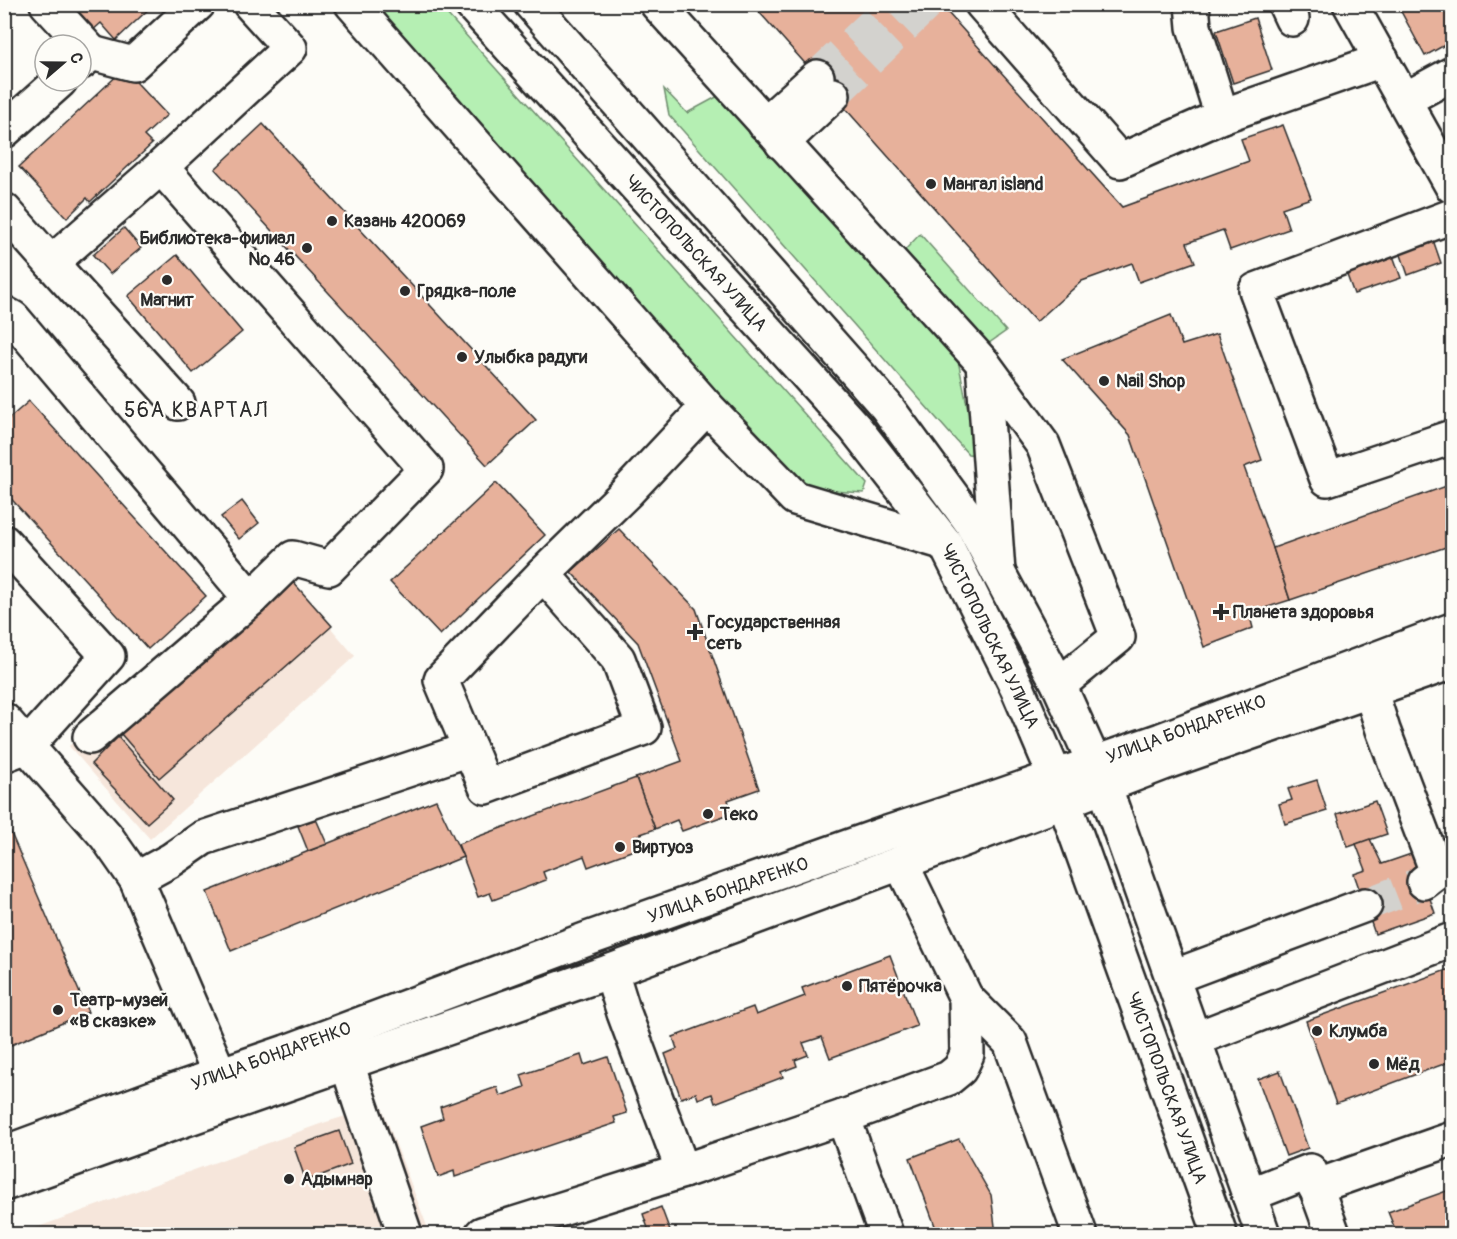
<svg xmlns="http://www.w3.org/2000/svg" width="1457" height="1239" viewBox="0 0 1457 1239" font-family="Pangolin,sans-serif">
  <rect width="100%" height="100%" fill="#fdfcf7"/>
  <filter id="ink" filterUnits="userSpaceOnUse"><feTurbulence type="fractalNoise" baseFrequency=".0167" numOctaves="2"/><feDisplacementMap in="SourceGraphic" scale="12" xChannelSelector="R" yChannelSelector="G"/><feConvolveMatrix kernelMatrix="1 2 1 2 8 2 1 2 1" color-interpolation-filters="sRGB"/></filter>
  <g filter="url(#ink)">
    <!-- built -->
    <g fill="#f6e6db">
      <polygon points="274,562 355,656 150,839 69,746"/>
      <polygon points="381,1105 430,1234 19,1234 320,1124"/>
    </g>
    <!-- green -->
    <g fill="#b5efb3" stroke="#708d6f" stroke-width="1.5">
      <polygon points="363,5 439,5 867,484 864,493 816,490 783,476"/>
      <polygon points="664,89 687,113 722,94 949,343 959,365 977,455 968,454 669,115"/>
      <polygon points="920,234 1006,331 982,348 960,314 904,251"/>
    </g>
    <!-- building -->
    <g fill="#e7b19b" stroke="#2b2b2b" stroke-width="1.5">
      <polygon points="68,4 154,4 116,40 101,23 92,31"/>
      <polygon points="752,4 940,4 1122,207 1249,161 1241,139 1283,125 1311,198 1282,208 1289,229 1230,250 1223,230 1187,243 1195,262 1139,282 1132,263 1082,281 1036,322"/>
      <polygon points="1397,4 1452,4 1452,41 1425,56"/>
      <polygon points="1255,18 1272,70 1233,83 1216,31"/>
      <polygon points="124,69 167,115 144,136 152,144 90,202 87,198 67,218 19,167"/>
      <polygon points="263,124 536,420 487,465 215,169"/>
      <polygon points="124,228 141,248 110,274 93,255"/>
      <polygon points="1432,237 1441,263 1408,275 1399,249"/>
      <polygon points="1391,250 1401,278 1354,294 1344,267"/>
      <polygon points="177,255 242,332 193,373 128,296"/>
      <polygon points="1171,315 1182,345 1217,334 1262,460 1244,467 1273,548 1290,600 1249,613 1253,628 1204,647 1130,435 1062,359"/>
      <polygon points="29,401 206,596 148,649 4,491 4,423"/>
      <polygon points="496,483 545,535 440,635 390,582"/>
      <polygon points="1452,484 1452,545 1290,600 1273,548"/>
      <polygon points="242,501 259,523 239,539 221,517"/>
      <polygon points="619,529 696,609 759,789 728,800 732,813 682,831 677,820 655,829 636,778 682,761 638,643 571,572"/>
      <polygon points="293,582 332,626 159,778 121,734"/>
      <polygon points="118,737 173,800 147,823 91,764"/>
      <polygon points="636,778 655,829 635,836 639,848 588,867 584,856 543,872 546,880 493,900 490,893 478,897 458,844"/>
      <polygon points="1317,780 1327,811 1285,824 1279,804 1292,800 1288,789"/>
      <polygon points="436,800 463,857 231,951 207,892"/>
      <polygon points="1375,801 1387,834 1348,847 1337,814"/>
      <polygon points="4,817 88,1012 4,1048"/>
      <polygon points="316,819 327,844 308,851 298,826"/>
      <polygon points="1370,839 1382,864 1414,853 1435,913 1375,934 1354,874 1366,870 1356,844"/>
      <polygon points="890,955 917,1026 830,1058 822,1037 803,1043 808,1055 795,1060 797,1066 781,1072 783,1077 715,1103 712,1094 698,1099 696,1093 681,1098 665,1054 677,1049 673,1037 753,1007 756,1015 805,996 802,988"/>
      <polygon points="1452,968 1452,1061 1336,1104 1306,1021"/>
      <polygon points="581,1055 584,1065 608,1057 627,1113 614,1117 616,1123 455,1177 454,1171 438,1177 421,1126 443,1118 440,1107 497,1087 500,1096 525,1087 521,1075"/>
      <polygon points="1280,1071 1308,1148 1286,1156 1258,1079"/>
      <polygon points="339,1131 351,1164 306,1181 294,1147"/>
      <polygon points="959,1139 991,1195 996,1234 938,1234 910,1158"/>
      <polygon points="1452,1189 1452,1234 1397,1234 1388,1212"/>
      <polygon points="661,1207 670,1231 661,1234 650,1234 643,1214"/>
    </g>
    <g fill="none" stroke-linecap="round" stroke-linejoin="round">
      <!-- minor-tunnel -->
      <g stroke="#d3d2ce" stroke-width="33" stroke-dasharray="33 16" stroke-linecap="butt">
        <polyline points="817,77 894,4"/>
        <polyline points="833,95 927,4"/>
        <polyline points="1365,905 1424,882"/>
      </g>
      <defs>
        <g id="minor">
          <polyline points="47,4 92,53 81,62"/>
          <polyline points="352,4 707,407 795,498 945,543"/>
          <polyline points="657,4 983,363 1043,445 1118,637 1059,685"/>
          <polyline points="982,4 1120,161 1222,116 1382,60"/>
          <polyline points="1192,4 1194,27 1222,116"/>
          <polyline points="1285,4 1292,19"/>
          <polyline points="1350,4 1452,186"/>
          <polyline points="92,53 133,64 198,4"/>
          <polyline points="1404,100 1452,74"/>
          <polyline points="765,124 817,77"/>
          <polyline points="4,131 60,81"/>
          <polyline points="782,143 833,95"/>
          <polyline points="4,210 51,263 161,167 290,48 250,4"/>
          <polyline points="1452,216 1256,290 1327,479 1452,437"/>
          <polyline points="51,263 178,403"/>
          <polyline points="4,313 13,318 251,599"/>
          <polyline points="983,363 998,572"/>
          <polyline points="4,542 108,656 27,746 6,754"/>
          <polyline points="1370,689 1383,730 1437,872 1424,882"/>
          <polyline points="4,720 106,836 136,879 220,1075 230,1095"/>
          <polyline points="90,737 251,599 293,558 329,568 426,469 161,167"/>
          <polyline points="470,749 486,787 644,728 618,659 543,574"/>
          <polyline points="136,879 171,860 203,838 470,749 441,680 543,574 627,492 707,407"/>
          <polyline points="611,971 624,1013 683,1171"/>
          <polyline points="1173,977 1365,905"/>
          <polyline points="966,998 1010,1042 1080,1234"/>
          <polyline points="1195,1039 1452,940"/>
          <polyline points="355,1044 347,1063 360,1103 405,1234"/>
          <polyline points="843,1117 886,1234"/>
          <polyline points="4,1153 155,1097 286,1052 590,938 887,833 1000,796 1161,740 1452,630"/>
          <polyline points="4,1184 166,1126 611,971 1010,822 1169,761 1452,662"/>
          <polyline points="1315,1187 1452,1139"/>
          <polyline points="1249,1195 1310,1171 1333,1234"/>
          <polyline points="482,1234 683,1171 843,1117 949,1078 960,1069 967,1054 966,998 901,863"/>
        </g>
        <g id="major">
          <polyline points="471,4 856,429 945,543 1017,687 1055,776 1220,1234"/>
          <polyline points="531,4 886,406 971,522 1059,685 1104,785 1263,1234"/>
        </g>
      </defs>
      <!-- minor casing -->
      <use href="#minor" stroke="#2b2b2b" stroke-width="38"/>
      <!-- major casing -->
      <use href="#major" stroke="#2b2b2b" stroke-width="38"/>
      <!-- minor -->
      <use href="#minor" stroke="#fdfcf7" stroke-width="33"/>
      <!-- major -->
      <use href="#major" stroke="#fdfcf7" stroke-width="33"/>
    </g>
  </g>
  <!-- markers -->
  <g fill="#2b2b2b" stroke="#fdfcf7" stroke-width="2">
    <circle cx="931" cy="184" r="6"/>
    <circle cx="332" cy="221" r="6"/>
    <circle cx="307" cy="248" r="6"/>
    <circle cx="167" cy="280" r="6"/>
    <circle cx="405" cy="291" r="6"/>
    <circle cx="462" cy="357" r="6"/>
    <circle cx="1104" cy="381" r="6"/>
    <path d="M1218 603h6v6h6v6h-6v6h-6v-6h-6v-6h6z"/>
    <path d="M692 623h6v6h6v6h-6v6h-6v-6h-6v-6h6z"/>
    <circle cx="708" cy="814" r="6"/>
    <circle cx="620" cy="847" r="6"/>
    <circle cx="847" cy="986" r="6"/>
    <circle cx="58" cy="1010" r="6"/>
    <circle cx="1317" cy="1031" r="6"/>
    <circle cx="1374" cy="1064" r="6"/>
    <circle cx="289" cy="1179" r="6"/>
  </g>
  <g text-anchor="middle" stroke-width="4.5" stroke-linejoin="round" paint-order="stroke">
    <!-- poi labels -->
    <g font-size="18" font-weight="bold" fill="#2b2b2b" stroke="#fdfcf7" text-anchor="start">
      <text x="943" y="190">Мангал island</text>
      <text x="344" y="227">Казань 420069</text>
      <text x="295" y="244" text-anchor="end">Библиотека-филиал<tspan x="295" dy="21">№ 46</tspan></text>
      <text x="417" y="297">Грядка-поле</text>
      <text x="167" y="306" text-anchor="middle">Магнит</text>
      <text x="474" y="363">Улыбка радуги</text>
      <text x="1116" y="387">Nail Shop</text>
      <text x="1233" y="618">Планета здоровья</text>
      <text x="707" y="628">Государственная<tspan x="707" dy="21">сеть</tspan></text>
      <text x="720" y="820">Теко</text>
      <text x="632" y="853">Виртуоз</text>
      <text x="859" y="992">Пятёрочка</text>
      <text x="70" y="1006">Театр-музей<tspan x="70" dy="21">«В сказке»</tspan></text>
      <text x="1329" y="1037">Клумба</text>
      <text x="1386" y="1070">Мёд</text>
      <text x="301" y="1185">Адымнар</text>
    </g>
    <!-- street labels -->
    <g font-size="18" fill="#2b2b2b" stroke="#fdfcf7">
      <text transform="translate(696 253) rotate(48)" y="6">ЧИСТОПОЛЬСКАЯ УЛИЦА</text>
      <text transform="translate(990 636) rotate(64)" y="6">ЧИСТОПОЛЬСКАЯ УЛИЦА</text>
      <text transform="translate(1186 729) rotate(-20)" y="6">УЛИЦА БОНДАРЕНКО</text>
      <text transform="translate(728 890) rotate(-19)" y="6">УЛИЦА БОНДАРЕНКО</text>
      <text transform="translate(271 1056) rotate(-20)" y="6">УЛИЦА БОНДАРЕНКО</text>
      <text transform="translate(1167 1088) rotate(70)" y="6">ЧИСТОПОЛЬСКАЯ УЛИЦА</text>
    </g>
    <!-- quarter labels -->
    <g font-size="21" letter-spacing="1.5" fill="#2b2b2b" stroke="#fdfcf7">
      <text x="196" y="417">56А КВАРТАЛ</text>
    </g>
  </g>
  <!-- margin -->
  <rect width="1457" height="1239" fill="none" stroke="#fdfcf7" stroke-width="24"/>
  <rect x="12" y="12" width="1433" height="1215" fill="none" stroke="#2b2b2b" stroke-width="2" filter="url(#ink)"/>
  <!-- north arrow -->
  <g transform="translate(63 63) rotate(70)"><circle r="28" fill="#fdfcf7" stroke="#a9a8a5" stroke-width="1.5"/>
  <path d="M0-4.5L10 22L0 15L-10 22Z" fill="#2b2b2b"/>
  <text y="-9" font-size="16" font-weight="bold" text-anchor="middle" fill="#2b2b2b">С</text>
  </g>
</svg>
